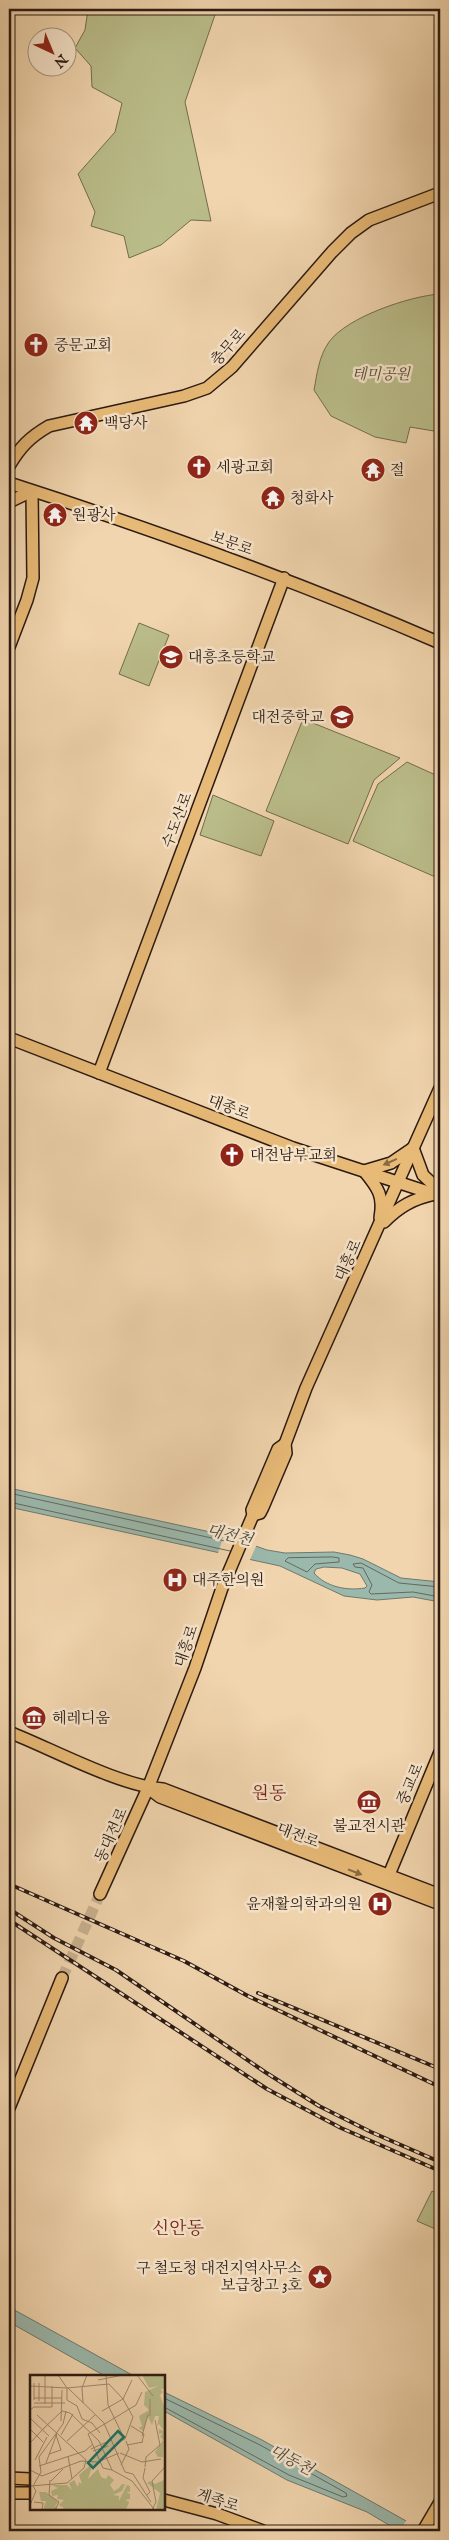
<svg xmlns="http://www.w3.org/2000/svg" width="449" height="2540" viewBox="0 0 449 2540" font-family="'IM FELL English','Noto Serif KR',serif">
  <rect width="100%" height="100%" fill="#f1d5ae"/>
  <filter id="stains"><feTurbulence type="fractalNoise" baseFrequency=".004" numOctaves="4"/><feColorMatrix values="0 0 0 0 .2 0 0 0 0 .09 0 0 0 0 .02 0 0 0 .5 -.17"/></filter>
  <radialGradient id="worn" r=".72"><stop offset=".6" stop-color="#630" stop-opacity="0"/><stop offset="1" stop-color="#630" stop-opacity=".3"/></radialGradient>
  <!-- green -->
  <g fill="#babd8a" stroke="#726c4e">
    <polygon points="88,9 217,9 185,102 211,221 191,220 161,245 129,258 124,236 91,226 95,212 78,174 115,132 122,103 92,87 91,66 75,48 85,30"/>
    <path d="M440 294V432L410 427 406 443 375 437 331 416 314 390C317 374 319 356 329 342 347 317 410 296 440 294Z"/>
    <polygon points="139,623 169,635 149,686 119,674"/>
    <polygon points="303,719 400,758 374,780 348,844 266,811"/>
    <polygon points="407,762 440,777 440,879 353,841 378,784"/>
    <polygon points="213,795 274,821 261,856 200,835"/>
    <polygon points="432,2191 440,2195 440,2231 417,2221"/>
  </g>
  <!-- water -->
  <g fill="#9bb8ac" stroke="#6e796e" fill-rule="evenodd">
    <path d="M9 1488 224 1535 267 1550 285 1553 334 1552 350 1555 363 1559 401 1578 440 1582V1602L413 1597 377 1600 344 1596 280 1566 9 1507ZM324 1567 342 1568 360 1574 367 1586 365 1588C347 1591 326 1587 314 1573L316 1569Z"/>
    <polygon points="9,2307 134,2376 105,2376 9,2322"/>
    <polygon points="164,2392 262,2440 424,2531 399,2531 367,2512 287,2480 164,2411"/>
  </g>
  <!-- pier -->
  <g fill="#f1d5ae">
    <polygon points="225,1532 257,1544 249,1562 217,1556"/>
    <polygon points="407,2519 426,2529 427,2531 400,2531"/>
  </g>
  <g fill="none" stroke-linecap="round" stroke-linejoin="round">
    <!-- shore -->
    <g stroke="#63695f" stroke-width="1">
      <polyline points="9,1493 234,1543"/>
      <polyline points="9,1502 230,1551"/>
      <polygon points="333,1557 339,1558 339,1562 315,1564 307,1572 285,1561 288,1558"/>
      <polyline points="440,1587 399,1583 361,1563 353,1564 355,1567 363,1568 372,1585 369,1592 371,1594 413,1592 440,1597"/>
      <polyline points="164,2398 260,2445 346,2493 347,2496 343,2497 289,2475 164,2407"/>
    </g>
    <!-- major-tunnel -->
    <polyline stroke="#c9b08f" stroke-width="11" stroke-dasharray="11 5.5" stroke-linecap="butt" points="62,1978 100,1894"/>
    <defs>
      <g id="major">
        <path d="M9 466C20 447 30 437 49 426L184 396 207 388 232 367 332 252 351 233 369 220 440 193"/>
        <path d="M9 483C155 530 299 582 440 643"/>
        <polyline points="9,502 32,491"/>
        <polyline points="9,647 27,600 33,578 32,491"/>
        <polyline points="9,1038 293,1148 440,1196"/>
        <polyline points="99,1073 284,578"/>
        <polyline points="413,1148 423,1175 440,1191"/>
        <polyline points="364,1171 391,1163 413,1148"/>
        <path d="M365 1172C378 1188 384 1196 380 1218"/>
        <path d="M384 1222C400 1206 413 1199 435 1194"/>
        <polyline points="253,1515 260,1513 263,1507 286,1453 285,1444 306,1388 440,1088"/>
        <path d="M9 1732C52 1749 120 1786 163 1789L440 1895"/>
        <polyline points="148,1788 160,1797 440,1904"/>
        <polyline points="386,1882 440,1752"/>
        <polyline points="100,1894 148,1788 195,1668 222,1588 253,1515 252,1510 278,1449 285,1444"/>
        <polyline points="9,2108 62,1978"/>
        <polyline points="9,2478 31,2479"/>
        <polyline points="9,2493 31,2493"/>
        <polyline points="164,2500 217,2514 263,2531"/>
        <polyline points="423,2531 440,2502"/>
      </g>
    </defs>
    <!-- major casing -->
    <use href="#major" stroke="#2b1a12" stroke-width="14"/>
    <!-- major -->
    <use href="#major" stroke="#e8ba77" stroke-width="11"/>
    <defs>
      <g id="rail">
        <polyline points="9,1884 184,1961 248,1996 440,2087"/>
        <polyline points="9,1909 54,1938 116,1970 265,2072 319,2106 371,2132 440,2162"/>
        <polyline points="9,1920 267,2089 341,2128 440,2171"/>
        <polyline points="258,1993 440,2069"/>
      </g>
    </defs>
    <!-- rail casing -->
    <use href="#rail" stroke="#2b1a12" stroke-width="4"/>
    <!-- rail -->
    <use href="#rail" stroke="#f6e4ca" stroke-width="2" stroke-dasharray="5.5" stroke-linecap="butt"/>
  </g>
  <!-- one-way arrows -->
  <defs><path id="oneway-solid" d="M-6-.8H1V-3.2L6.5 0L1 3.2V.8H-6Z" transform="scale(1.25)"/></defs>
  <g fill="#8a6a44">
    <use href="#oneway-solid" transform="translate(390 1162) rotate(156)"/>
    <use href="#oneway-solid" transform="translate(355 1872) rotate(21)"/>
  </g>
  <!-- icons -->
  <defs>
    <symbol id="church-disc" viewBox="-11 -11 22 22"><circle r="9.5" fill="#8f2418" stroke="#f6e4ca"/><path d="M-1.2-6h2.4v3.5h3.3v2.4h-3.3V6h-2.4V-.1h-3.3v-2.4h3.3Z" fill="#fff"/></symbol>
    <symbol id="temple-disc" viewBox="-11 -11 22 22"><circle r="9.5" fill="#8f2418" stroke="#f6e4ca"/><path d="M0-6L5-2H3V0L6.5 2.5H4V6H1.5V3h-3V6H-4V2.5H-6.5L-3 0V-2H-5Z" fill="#fff"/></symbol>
    <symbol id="school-disc" viewBox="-11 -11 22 22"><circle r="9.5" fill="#8f2418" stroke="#f6e4ca"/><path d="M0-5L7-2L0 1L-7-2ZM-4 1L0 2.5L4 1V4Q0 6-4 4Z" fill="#fff"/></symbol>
    <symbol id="hospital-disc" viewBox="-11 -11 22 22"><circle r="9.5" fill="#8f2418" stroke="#f6e4ca"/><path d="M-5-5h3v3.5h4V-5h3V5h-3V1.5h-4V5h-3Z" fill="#fff"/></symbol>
    <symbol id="museum-disc" viewBox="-11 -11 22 22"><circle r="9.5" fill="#8f2418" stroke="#f6e4ca"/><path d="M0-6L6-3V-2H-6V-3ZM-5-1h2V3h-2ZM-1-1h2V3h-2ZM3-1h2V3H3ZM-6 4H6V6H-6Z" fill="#fff"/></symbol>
    <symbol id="sight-disc" viewBox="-11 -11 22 22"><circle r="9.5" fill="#8f2418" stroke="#f6e4ca"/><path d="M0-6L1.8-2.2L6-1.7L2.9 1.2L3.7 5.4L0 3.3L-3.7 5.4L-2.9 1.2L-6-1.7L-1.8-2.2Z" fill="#fff"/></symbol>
  </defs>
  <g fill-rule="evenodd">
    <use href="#church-disc" x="22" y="331" width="28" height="28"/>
    <use href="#temple-disc" x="72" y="409" width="28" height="28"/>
    <use href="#church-disc" x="185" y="453" width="28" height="28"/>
    <use href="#temple-disc" x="359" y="456" width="28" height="28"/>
    <use href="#temple-disc" x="259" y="484" width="28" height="28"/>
    <use href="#temple-disc" x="41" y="501" width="28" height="28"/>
    <use href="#school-disc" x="157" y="643" width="28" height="28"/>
    <use href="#school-disc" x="328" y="703" width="28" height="28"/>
    <use href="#church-disc" x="218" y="1141" width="28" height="28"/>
    <use href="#hospital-disc" x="161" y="1566" width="28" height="28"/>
    <use href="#museum-disc" x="20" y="1704" width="28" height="28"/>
    <use href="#museum-disc" x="355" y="1788" width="28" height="28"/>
    <use href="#hospital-disc" x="366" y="1890" width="28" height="28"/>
    <use href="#sight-disc" x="306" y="2263" width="28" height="28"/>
  </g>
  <g text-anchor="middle" stroke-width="5" stroke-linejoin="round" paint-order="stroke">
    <!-- poi labels -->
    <g font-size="15" fill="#2b1a12" stroke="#f6e4ca" text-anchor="start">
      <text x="54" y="350">중문교회</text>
      <text x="104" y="428">백당사</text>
      <text x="216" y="472">세광교회</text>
      <text x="390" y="475">절</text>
      <text x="290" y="503">청화사</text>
      <text x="72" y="520">원광사</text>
      <text x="188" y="662">대흥초등학교</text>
      <text x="324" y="722" text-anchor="end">대전중학교</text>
      <text x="250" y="1160">대전남부교회</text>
      <text x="192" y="1585">대주한의원</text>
      <text x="52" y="1723">헤레디움</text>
      <text x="369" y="1831" text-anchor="middle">불교전시관</text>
      <text x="362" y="1909" text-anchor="end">윤재활의학과의원</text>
      <text x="302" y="2273" text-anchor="end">구 철도청 대전지역사무소<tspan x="302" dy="17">보급창고 3호</tspan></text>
    </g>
    <!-- street labels -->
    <g font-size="15" fill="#2b1a12" stroke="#f6e4ca">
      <text transform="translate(228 347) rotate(-48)" y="5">충무로</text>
      <text transform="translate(232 543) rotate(20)" y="5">보문로</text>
      <text transform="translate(177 820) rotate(-69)" y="5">수도산로</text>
      <text transform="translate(229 1107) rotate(21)" y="5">대종로</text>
      <text transform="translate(348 1260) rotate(-66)" y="5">대흥로</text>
      <text transform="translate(186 1646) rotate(-71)" y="5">대흥로</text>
      <text transform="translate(410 1784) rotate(-67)" y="5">중교로</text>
      <text transform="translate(111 1835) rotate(-66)" y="5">동대전로</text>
      <text transform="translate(298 1835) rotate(21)" y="5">대전로</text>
      <text transform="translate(218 2500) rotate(18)" y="5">계족로</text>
    </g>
    <!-- park labels -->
    <g font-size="15" font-style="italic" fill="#564b36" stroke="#f6e4ca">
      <text x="381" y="379">테미공원</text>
    </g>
    <!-- water labels -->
    <g font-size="16" font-style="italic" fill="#4d4940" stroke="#f6e4ca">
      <text transform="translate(230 1534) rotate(14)" y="6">대전천</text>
      <text transform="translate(292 2459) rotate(28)" y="6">대동천</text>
    </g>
    <!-- quarter labels -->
    <g font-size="18" fill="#7a1f14" stroke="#f6e4ca">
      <text x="269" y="1799">원동</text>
      <text x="178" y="2234">신안동</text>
    </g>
  </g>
  <!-- overview -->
  <g transform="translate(30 2375)">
    <rect width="135" height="135" fill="#f1d5ae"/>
    <path d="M112 0H135V14H131L133 17 130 20 135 34 133 82H128L125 77 133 65 130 61 133 58 129 59V54L134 56 129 49 127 51 129 41H125L122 50 118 42 113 56 109 53 112 51 109 41 119 35 114 30 115 17 128 11 119 13ZM63 88 58 104 68 94 71 102 76 104 78 100 84 105 80 110 84 116 89 113 86 117 92 109H95L92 116 83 120 89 121V126L97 110 100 111V117H96L100 119V124L95 125 99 127 96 135H30L34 133 29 130 34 125 27 124 28 120 22 121 21 116 28 113 22 110H37L42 115 39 108 45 105V107L48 112 49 107 52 109 49 100ZM134 105 135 135H126L130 118 117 108 120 106 125 109ZM9 117H16L28 127 25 131 29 135H13L16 126H11Z" fill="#babd8a"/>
    <path fill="none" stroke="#a28a70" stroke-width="1" d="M28 0 37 13M76 0 78 30 94 63M107 0 123 21M68 5 93 0M0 11 37 13 79 9 93 24 103 42 95 64 86 68M37 13V25L47 31 52 44 62 48 70 58M38 13 74 48 95 97M4 23H32M120 24V41M4 25V8M9 26V8M4 28H35M53 28 52 13 57 0M15 29V0M0 35 4 32H22V11M32 36 40 38 69 66 82 95 102 106 124 134M72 36 93 24 102 5M7 40 56 85M0 43 19 61M31 46 32 15M101 51 114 59 112 67M0 54 13 67M13 54 32 36M31 60 43 39M112 61 118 39M37 66 65 40M0 68 16 51M97 70 113 67M61 74 81 65M63 76 78 71M90 78 112 87 131 84M19 79 31 75 26 60M38 81 42 104M5 85 17 62M16 88 27 58M91 90 99 74 96 66M9 91 55 76 63 69M115 92 116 82 130 70 125 45M115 93 113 103 120 117 117 120M0 95 12 101 51 86 68 87 89 78M82 95 73 93 58 59 106 30 112 17M95 97 103 99 121 127M20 105 19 120 29 127 25 135M21 106 33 94M0 111 37 108 54 93 56 85M4 127 13 128 12 135M0 130 6 116 3 111 11 97 9 82 33 49 36 36M122 135 126 127 122 106 135 92"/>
    <path fill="#0f766e" fill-opacity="0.15" stroke="#0f766e" stroke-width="2.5" d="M88 56 94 62 63 93 58 88Z"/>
    <rect width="135" height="135" fill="none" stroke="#2b1a12" stroke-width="2.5"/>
  </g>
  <!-- margin -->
  <rect width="449" height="2540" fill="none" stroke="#f1d5ae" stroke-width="30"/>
  <rect x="10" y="10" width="429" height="2520" fill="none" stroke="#2b1a12" stroke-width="2.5"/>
  <rect x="15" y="15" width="419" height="2510" fill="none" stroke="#2b1a12"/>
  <!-- north arrow -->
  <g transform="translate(52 52) rotate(136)"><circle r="24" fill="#f6e4ca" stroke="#a59380"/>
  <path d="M0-4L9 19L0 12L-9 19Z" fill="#8f2418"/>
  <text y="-8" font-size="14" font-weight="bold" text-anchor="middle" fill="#2b1a12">N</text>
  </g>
  <rect width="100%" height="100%" filter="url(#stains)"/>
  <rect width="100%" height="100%" fill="url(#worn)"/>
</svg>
